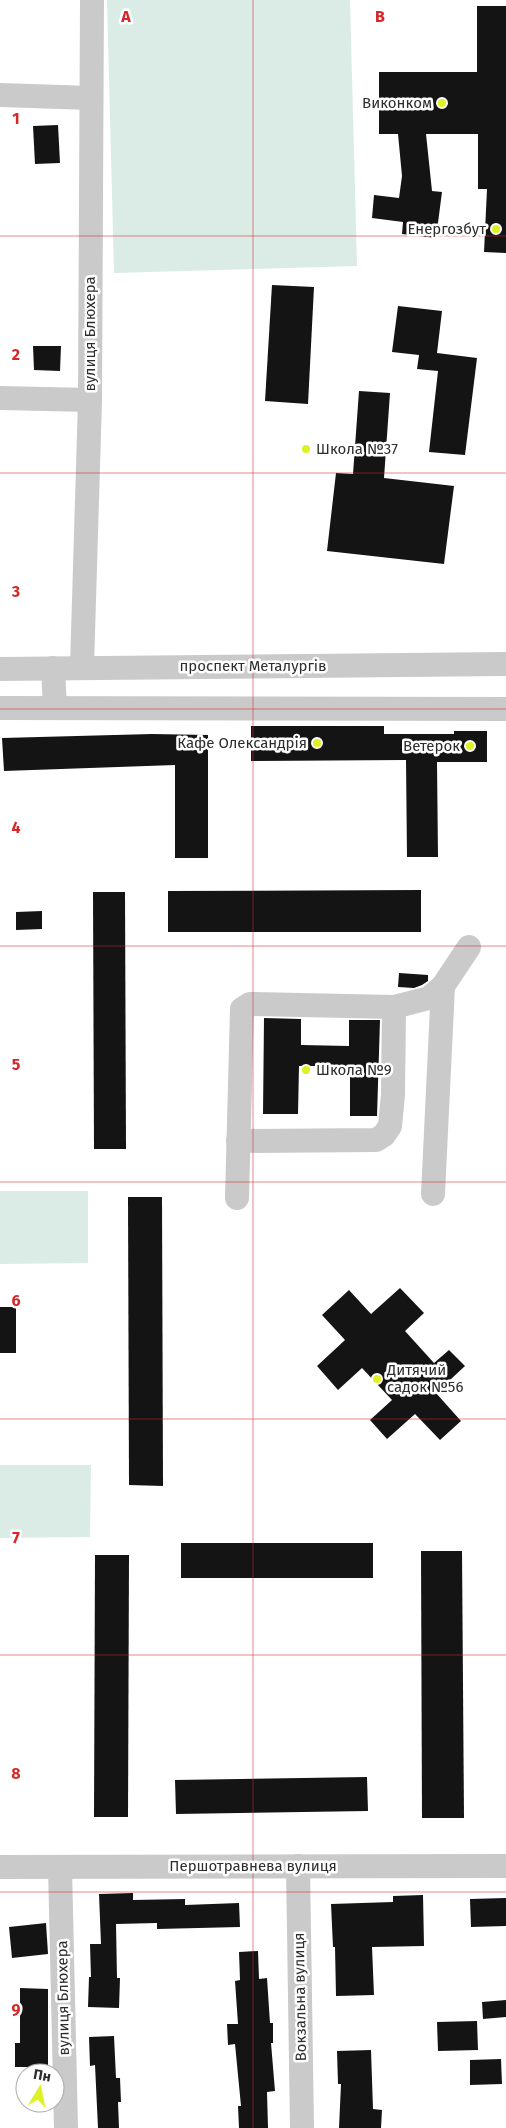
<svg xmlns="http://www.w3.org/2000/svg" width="506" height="2128" viewBox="0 0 506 2128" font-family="'Fira Sans',sans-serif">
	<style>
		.green { fill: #daece5 }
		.building { fill: #141414 }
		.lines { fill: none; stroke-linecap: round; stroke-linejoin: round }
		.minor { stroke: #cacaca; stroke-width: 24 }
		.grid { fill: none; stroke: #d62828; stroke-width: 1; stroke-opacity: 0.55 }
		.poi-dot { fill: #ddf123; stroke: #fff; stroke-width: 2 }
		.labels { text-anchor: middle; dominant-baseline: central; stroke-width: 5; stroke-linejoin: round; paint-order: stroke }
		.poi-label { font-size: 15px; fill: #2d2d2d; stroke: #fff; text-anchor: end }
		.street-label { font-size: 15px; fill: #2d2d2d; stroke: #fff }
		.grid-label { font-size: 16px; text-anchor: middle; font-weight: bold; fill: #d62828; stroke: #fff; stroke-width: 5; stroke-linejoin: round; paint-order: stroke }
	</style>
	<rect width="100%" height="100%" fill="#fff"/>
	<g class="green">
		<polygon points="107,0 350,0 357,266 114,273"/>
		<polygon points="0,1191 88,1191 88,1263 0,1264"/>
		<polygon points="0,1465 91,1465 90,1537 0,1538"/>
	</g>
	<g class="building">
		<polygon points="477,6 506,6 506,253 484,252 487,189 478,189 478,134 426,134 432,191 442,192 436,238 402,234 403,222 372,218 374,195 399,198 402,176 398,134 379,134 379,72 477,72"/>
		<polygon points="58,125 60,163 35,164 33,126"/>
		<polygon points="272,285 314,287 308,404 265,401"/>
		<polygon points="398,306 442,311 437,353 477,358 465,455 429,452 438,371 417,369 419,355 392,352"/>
		<polygon points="33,346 61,346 60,371 34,370"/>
		<polygon points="359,391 390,393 384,478 454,486 444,564 327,551 336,473 353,474"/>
		<polygon points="251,726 384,726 384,734 454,734 454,731 487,731 487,762 437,762 438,857 407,857 406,760 251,761"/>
		<polygon points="152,734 208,735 208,858 175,858 175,765 4,771 2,738"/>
		<polygon points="421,890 421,932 168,932 168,891"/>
		<polygon points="93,892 125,892 126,1149 94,1149"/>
		<polygon points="42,911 42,929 16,930 16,912"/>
		<polygon points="399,973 428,975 428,981 422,985 414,988 398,987"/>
		<polygon points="264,1018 301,1019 301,1045 349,1046 349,1020 380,1020 377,1116 350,1116 350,1066 299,1066 298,1114 263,1114"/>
		<polygon points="128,1197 162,1197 163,1486 129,1485"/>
		<polygon points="400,1288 424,1313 405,1331 434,1363 449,1350 465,1366 436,1393 461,1421 440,1440 415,1414 387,1439 370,1420 392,1400 362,1368 338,1390 317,1366 345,1340 322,1315 349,1290 371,1314"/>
		<rect x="0" y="1307" width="16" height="46"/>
		<rect x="181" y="1543" width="192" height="35"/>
		<polygon points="421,1551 462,1551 464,1818 422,1818"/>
		<polygon points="95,1555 129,1555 128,1817 94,1817"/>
		<polygon points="367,1777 368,1811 176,1814 175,1780"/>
		<polygon points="133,1893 133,1900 185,1899 185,1905 239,1903 240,1927 157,1929 157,1923 116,1924 117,1978 120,1978 119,2008 88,2007 89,1977 91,1977 90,1944 101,1944 99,1894"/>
		<polygon points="423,1895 424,1946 372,1947 374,1995 336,1996 335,1947 333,1947 331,1904 393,1902 393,1896"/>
		<polygon points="506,1898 506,1926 471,1927 470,1899"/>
		<polygon points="46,1923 48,1954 12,1958 9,1927"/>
		<polygon points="258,1951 259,1979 267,1978 270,2023 273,2023 273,2043 271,2043 275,2091 267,2092 268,2128 239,2128 238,2106 241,2106 235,2044 228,2045 227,2024 238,2024 235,1981 240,1980 239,1952"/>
		<polygon points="20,1988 48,1989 48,2067 15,2067 15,2043 20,2043"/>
		<polygon points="506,2000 506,2017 483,2019 482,2002"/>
		<polygon points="477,2021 478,2050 438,2051 437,2022"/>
		<polygon points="114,2036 116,2078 120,2078 121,2102 118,2102 119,2128 98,2128 95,2065 90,2066 89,2037"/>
		<polygon points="371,2050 373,2109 382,2110 381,2128 339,2128 341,2084 338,2084 337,2051"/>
		<polygon points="501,2059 502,2084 470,2085 470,2060"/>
	</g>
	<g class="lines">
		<g class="minor">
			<polyline points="0,95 91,98"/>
			<polyline points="0,398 90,400"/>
			<polyline points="82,667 90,400 92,0"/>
			<polyline points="53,668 55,708"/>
			<polyline points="0,669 506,664"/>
			<polyline points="0,708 506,709"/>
			<polyline points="238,1141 376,1140 384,1135 390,1126 393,1095 394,1007"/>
			<polyline points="433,1194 443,986"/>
			<polyline points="237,1198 242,1009 250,1004 394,1007 429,998 443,986 469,947"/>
			<polyline points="298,1866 302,2128"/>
			<polyline points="0,1867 506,1866"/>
			<polyline points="60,1867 66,2128"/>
		</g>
	</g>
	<path class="grid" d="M253 0V2128M0 236H506M0 473H506M0 709H506M0 946H506M0 1182H506M0 1419H506M0 1655H506M0 1892H506"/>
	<g class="poi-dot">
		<circle cx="442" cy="103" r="5"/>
		<circle cx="496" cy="229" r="5"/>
		<circle cx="306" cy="449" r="5"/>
		<circle cx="317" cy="743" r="5"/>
		<circle cx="470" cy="746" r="5"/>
		<circle cx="306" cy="1070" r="5"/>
		<circle cx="377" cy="1379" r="5"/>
	</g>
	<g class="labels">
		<g class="poi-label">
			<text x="432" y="103">Виконком</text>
			<text x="486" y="229">Енергозбут</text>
			<text x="316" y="449" text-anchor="start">Школа №37</text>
			<text x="307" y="743">Кафе Олександрія</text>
			<text x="460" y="746">Ветерок</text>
			<text x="316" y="1070" text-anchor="start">Школа №9</text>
			<text x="387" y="1370" text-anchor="start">Дитячий<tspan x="387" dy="17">садок №56</tspan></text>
		</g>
		<g class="street-label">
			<text transform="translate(90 334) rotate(-90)">вулиця Блюхера</text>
			<text x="253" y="666">проспект Металургів</text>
			<text x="253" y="1866">Першотравнева вулиця</text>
			<text transform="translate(300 1997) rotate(-91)">Вокзальна вулиця</text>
			<text transform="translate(63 1998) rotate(-91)">вулиця Блюхера</text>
		</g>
	</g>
	<g class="grid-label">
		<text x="126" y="22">A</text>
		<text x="380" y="22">B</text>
		<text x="16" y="124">1</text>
		<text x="16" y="360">2</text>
		<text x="16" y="597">3</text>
		<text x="16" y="833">4</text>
		<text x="16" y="1070">5</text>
		<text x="16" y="1306">6</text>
		<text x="16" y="1543">7</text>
		<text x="16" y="1779">8</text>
		<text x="16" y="2015">9</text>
	</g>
	<g transform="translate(40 2088) rotate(10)"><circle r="24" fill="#ffffff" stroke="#ababab"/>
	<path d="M0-4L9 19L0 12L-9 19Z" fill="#ddf123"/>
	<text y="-8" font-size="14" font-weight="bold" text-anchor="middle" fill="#2d2d2d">Пн</text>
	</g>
</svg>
